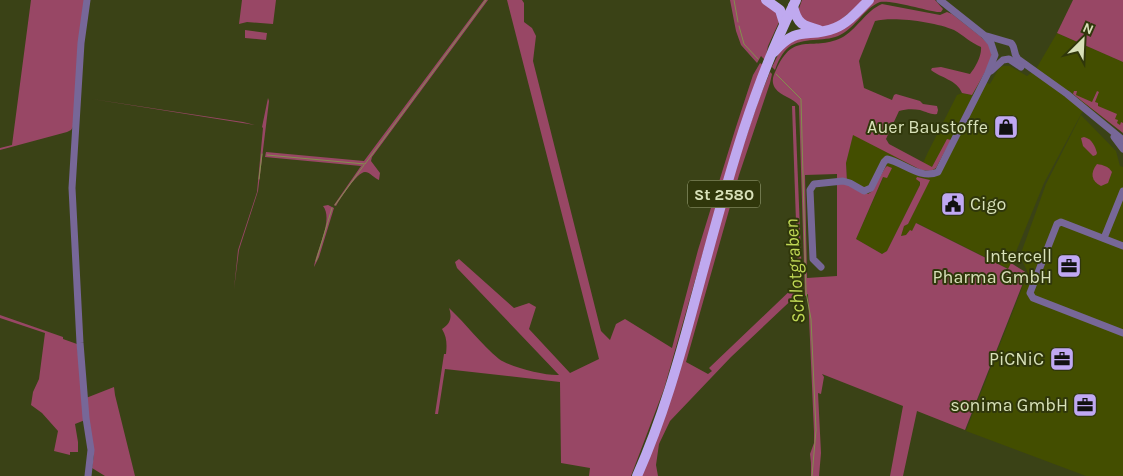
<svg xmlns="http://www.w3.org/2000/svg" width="1123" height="476" viewBox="0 0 1123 476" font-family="Karla,sans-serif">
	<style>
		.built { fill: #434e00 }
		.green { fill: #984765; fill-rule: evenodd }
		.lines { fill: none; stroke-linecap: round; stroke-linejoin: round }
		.stream { stroke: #838f4d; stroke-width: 1 }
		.minor { stroke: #776798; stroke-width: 7 }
		.highway { stroke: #bfa9ef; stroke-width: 10 }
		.labels { text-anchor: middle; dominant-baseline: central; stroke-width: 4; stroke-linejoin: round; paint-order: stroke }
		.shield { fill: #30370b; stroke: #a6ae85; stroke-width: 1 }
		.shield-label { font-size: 16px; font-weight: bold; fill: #d8e1b9 }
		.poi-label { font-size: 18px; fill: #d8e1b9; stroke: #30370b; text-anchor: end }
		.water-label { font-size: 19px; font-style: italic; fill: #c1d955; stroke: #30370b }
	</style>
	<rect width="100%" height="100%" fill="#3a4216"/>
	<g class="built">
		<polygon points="1057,33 1123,62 1123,133 1086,105 1044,183 1009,269 917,223 912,231 909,231 906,235 901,236 904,226 908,224 929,180 918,177 920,185 887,251 882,254 856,239 884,176 885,168 871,193 868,194 847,182 846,163 853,134 921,170 925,165 923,163 928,152 957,95 962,93 972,95 980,80 990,84 999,68 1003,66 1010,66 1027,76 1036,69"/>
		<polygon points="1081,115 1116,151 1120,166 1123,167 1123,476 1086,476 966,431 1028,273 1020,256 1046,184"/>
	</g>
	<g class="green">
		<polygon points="31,0 85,0 73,127 71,130 67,132 0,150 0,148 12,145"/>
		<polygon points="242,0 276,0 273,24 247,22 239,24"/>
		<path d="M484 0H488L372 157 371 161 380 173 379 180C375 179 370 172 365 172 357 172 340 199 336 206L334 205 361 166 265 157 266 152 364 161Z"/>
		<path d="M507 0H522L524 3V22L532 28 536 36 533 61 601 331 610 340 616 324 625 319 672 348 698 250 735 130 753 75 760 63 763 65 673 369 653 426 676 355 706 242 664 389 631 476H589L590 468 561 463 560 382 445 369 438 414H435L444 354H446C447 345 447 337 442 329 451 323 452 317 449 308 466 324 481 344 499 359 510 367 546 376 559 375L457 268 455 262 459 259 514 308 529 303 536 307 529 329 570 373 599 359Z"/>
		<polygon points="730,0 761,0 778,12 779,22 768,46 765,60 761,56 757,63 741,45 736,31"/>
		<polygon points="802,0 864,0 836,24 822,28 805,23 798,11"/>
		<path d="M873 0H935L943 9 941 12H937C925 10 891 0 880 2 864 8 855 29 838 36 823 42 803 37 789 47 782 53 778 61 775 70L772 67 781 49 790 40 826 34Z"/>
		<polygon points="1073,0 1123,0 1123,62 1057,33"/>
		<path d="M882 4 940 15 947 12 952 14 980 36 990 46 991 49 992 60 972 95 962 93C957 80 941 78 931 70L932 68 941 67 970 74C975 68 982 56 981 47 971 43 963 35 954 30 936 22 893 16 875 21L859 61 864 88 892 100 894 95 896 94 920 101 923 104 937 106 938 110 937 114C931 115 927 112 920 110 913 109 906 109 899 111L886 139 889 144 932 167 947 139 951 140 936 168 931 171 921 170 853 135 846 163 847 182 868 194 871 192 885 168 887 166 892 168 887 178 883 177 856 239 882 254 887 251 920 185V182L916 179 917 177 930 180 908 224 904 226 901 236 906 235 910 230 912 231 916 223 1008 269 1011 263 1027 273 965 430 917 411 903 476H890L903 406 822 374 824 377 821 394 818 393 821 453 819 476H811V463L810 454 814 443V432L808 294 805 296 799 106C793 97 781 97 775 88 771 82 773 76 776 70 794 30 811 52 841 38 857 30 865 11 882 4ZM837 174V276L807 278 805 175Z"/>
		<polygon points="245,30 267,33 266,40 245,38"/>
		<polygon points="770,72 772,74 770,83 739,175 686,362 708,374 712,371 709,368 798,283 802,287 801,291 731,357 670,421 659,444 656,465 658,476 641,476 724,202 759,99"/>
		<polygon points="1074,91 1077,91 1076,95 1092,102 1097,91 1099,92 1095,102 1098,103 1098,106 1117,114 1115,119 1118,120 1117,123 1120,125 1121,122 1123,123 1123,133 1073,94"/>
		<polygon points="268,98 269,101 258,191 239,250 234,289 238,250 257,192 263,128 262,127"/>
		<polygon points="92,99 243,122 255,125"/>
		<polygon points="792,106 795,106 802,279 798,280"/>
		<path d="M1084 137C1092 139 1095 146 1097 153L1096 155 1093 156 1083 146 1081 138Z"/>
		<path d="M1097 164C1103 165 1108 166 1112 172L1108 183 1101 186C1091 181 1090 173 1097 164Z"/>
		<path d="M328 205 334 208 319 257 314 267C316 250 334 220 323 206Z"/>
		<polygon points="0,315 63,337 63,339 77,344 85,420 75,424 78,442 78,452 70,452 70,455 54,451 58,431 42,413 31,405 33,392 39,379 45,333 0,318"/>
		<polygon points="114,387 115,395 135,476 105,476 92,468 94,454 86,398"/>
	</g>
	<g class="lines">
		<g class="stream">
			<polyline points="734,0 738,22"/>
			<polyline points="739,26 744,44 758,59"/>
			<polyline points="776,74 801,99 806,292 811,319 816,430 812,476"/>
			<polyline points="267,155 365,164 486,0"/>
			<polyline points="259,179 262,154"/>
			<polyline points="335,205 364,165"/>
			<polyline points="316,261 332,208"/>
		</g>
		<g class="minor">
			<polyline points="87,0 81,43 72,188 80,343 86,418 91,450 88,476"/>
			<path d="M987 36 1011 43C1016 48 1013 54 1018 59L1067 94 1123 140"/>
			<polyline points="991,71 1003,60 1009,59 1021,67"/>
			<polyline points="1114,137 1123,149"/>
			<polyline points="1104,238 1123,191"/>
			<polyline points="1123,246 1061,222 1057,224 1030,293 1033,298 1123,333"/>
			<path d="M821 267 813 259 810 190 814 184 843 181 850 183 864 191 871 188 884 162 887 159C904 163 921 180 938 172L988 73 995 55 991 43 984 35 940 0"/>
		</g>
		<g class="highway">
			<polyline points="766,0 780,10 784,23"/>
			<path d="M793 6C797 24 803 26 819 30"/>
			<path d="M774 52C798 24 808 39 835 28 848 23 859 10 869 0"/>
			<path d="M637 476C662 420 679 360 695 300 723 198 748 95 796 0"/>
		</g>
	</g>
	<defs>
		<symbol id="shop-square" viewBox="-11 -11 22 22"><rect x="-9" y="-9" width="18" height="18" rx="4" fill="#c0a8f3" stroke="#30370b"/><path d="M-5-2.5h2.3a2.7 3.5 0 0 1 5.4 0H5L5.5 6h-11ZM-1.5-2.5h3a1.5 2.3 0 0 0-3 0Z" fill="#111"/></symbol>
		<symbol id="civic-square" viewBox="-11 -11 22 22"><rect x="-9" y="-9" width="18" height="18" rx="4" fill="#c0a8f3" stroke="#30370b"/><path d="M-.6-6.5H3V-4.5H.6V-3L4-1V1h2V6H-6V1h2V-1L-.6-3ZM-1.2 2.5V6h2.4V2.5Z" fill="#111"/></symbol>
		<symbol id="office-square" viewBox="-11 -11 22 22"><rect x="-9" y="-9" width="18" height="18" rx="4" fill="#c0a8f3" stroke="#30370b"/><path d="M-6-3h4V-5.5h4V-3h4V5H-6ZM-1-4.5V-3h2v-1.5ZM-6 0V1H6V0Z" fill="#111"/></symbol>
	</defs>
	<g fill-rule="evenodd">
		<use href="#shop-square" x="992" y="113" width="28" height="28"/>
		<use href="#civic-square" x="939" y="190" width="28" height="28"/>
		<use href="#office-square" x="1055" y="252" width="28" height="28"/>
		<use href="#office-square" x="1048" y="345" width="28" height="28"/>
		<use href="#office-square" x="1071" y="391" width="28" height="28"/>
	</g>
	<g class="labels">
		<rect class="shield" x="688" y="180.5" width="72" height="27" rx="4"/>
		<g class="shield-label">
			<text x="724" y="194">St 2580</text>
		</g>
		<g class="poi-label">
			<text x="988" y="127">Auer Baustoffe</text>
			<text x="970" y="204" text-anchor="start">Cigo</text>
			<text x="1052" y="256">Intercell<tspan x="1052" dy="21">Pharma GmbH</tspan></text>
			<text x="1044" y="359">PiCNiC</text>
			<text x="1068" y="405">sonima GmbH</text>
		</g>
		<g class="water-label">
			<text transform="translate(795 271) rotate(-94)">Schlotgraben</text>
		</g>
	</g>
	<g transform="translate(1083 40) rotate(24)" stroke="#30370b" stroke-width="4" paint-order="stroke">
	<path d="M0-4L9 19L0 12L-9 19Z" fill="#d8e1b9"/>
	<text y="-8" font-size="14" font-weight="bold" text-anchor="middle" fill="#d8e1b9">N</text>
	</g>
</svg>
